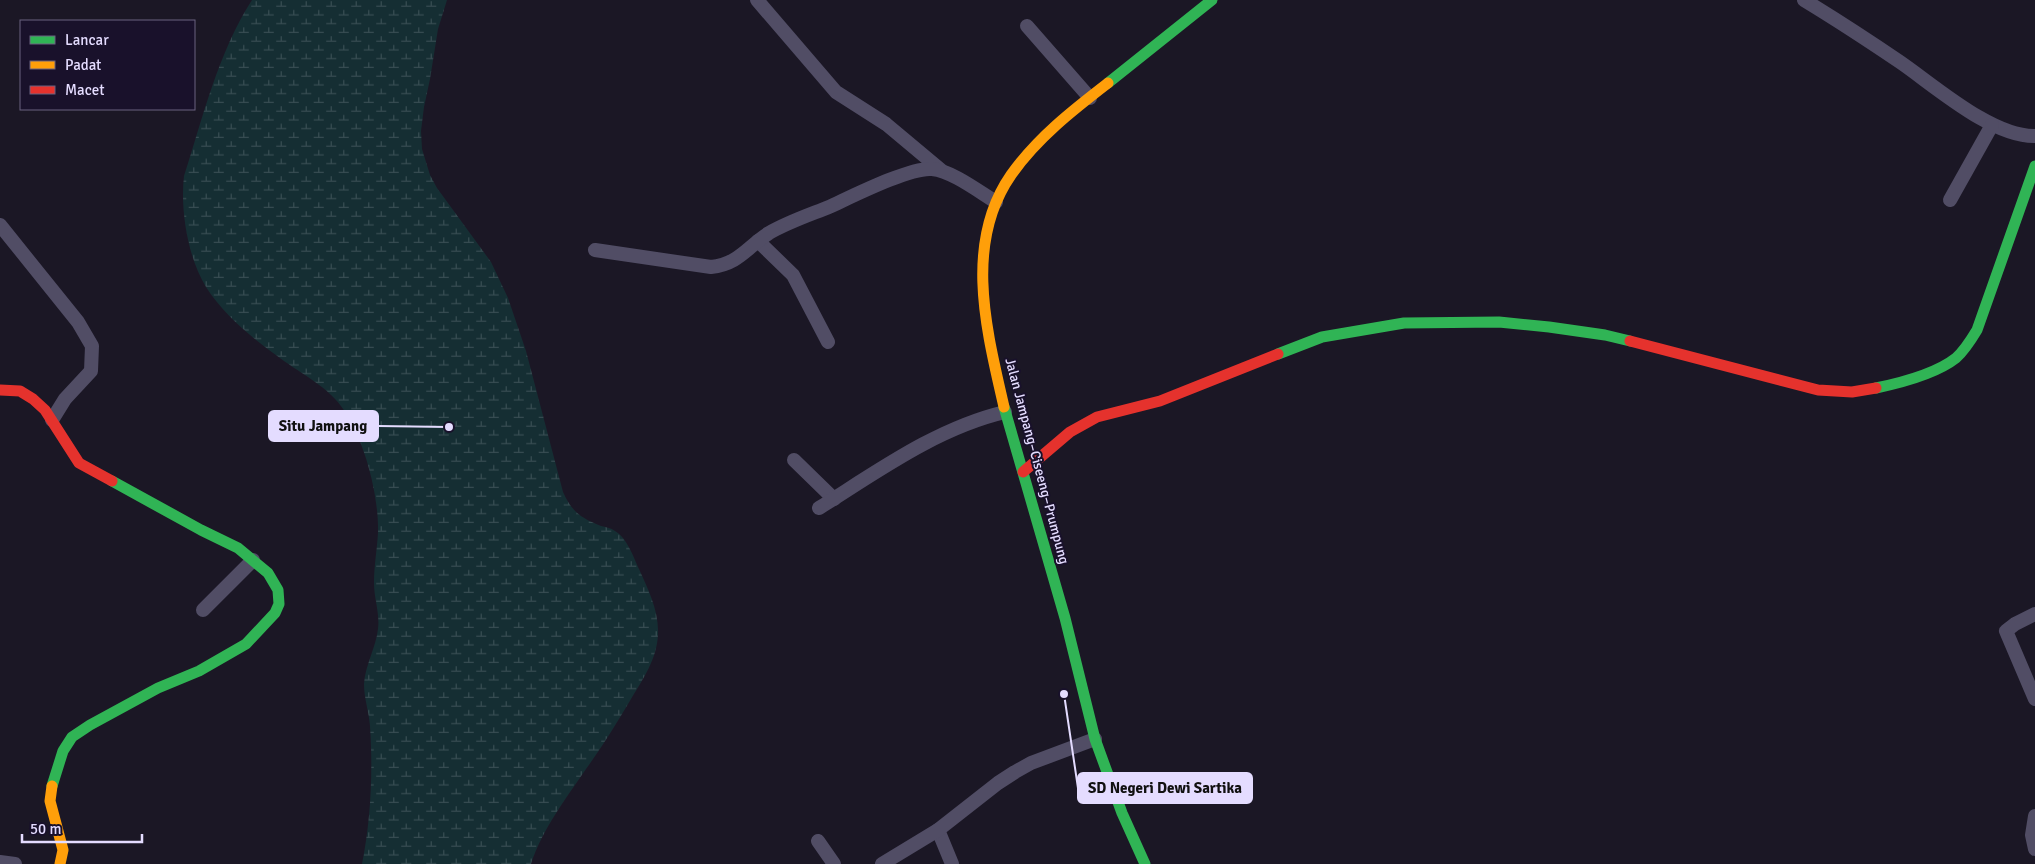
<svg xmlns="http://www.w3.org/2000/svg" width="2035" height="864" viewBox="0 0 2035 864" font-family="Signika,sans-serif">
	<style>
		.wetland { fill: url(#wetland-marsh) }
		.lines { fill: none; stroke-linecap: round; stroke-linejoin: round }
		.street { stroke: #514d65; stroke-width: 14 }
		.fast { stroke: #30b455; stroke-width: 11 }
		.slow { stroke: #ff9f0a; stroke-width: 11 }
		.jam { stroke: #e5322d; stroke-width: 11 }
		.labels { text-anchor: middle; dominant-baseline: central; stroke-width: 4; stroke-linejoin: round; paint-order: stroke }
		.street-label { font-size: 14px; fill: #e4dcff; stroke: #19112b }
		.leader { fill: none; stroke: #e4dcff; stroke-width: 2 }
		.callout-dot { fill: #e4dcff; stroke: #19112b; stroke-width: 2 }
		.callout { fill: #e4dcff; stroke: #e4dcff; stroke-width: 2 }
		.callout-label { font-size: 15px; text-anchor: middle; font-weight: bold; fill: #111 }
	</style>
	<defs>
		<pattern id="wetland-marsh" width="20" height="14" patternUnits="userSpaceOnUse" patternTransform="scale(1.25)"><rect width="20" height="14" fill="#152e33"/><path d="M1 5h8M5 5V1M11 12h8M15 12V8" fill="none" stroke="#374c52"/></pattern>
	</defs>
	<rect width="100%" height="100%" fill="#1b1725"/>
	<path class="wetland" d="M252 0H447L438 29 430 79 424 107 421 131 422 149 430 175 437 188 491 262 508 298 526 351 563 492C572 512 581 518 601 526 605 527 611 528 615 531 627 538 633 556 639 569 648 589 659 611 658 634 657 659 643 679 631 699 617 723 602 747 586 769 565 800 543 828 531 864H362C371 820 373 771 370 726 369 712 364 698 364 684 365 666 376 647 378 629 380 613 374 599 374 583 374 566 377 550 378 533 379 497 366 446 347 415 332 389 308 378 284 361 256 341 225 317 206 287 188 258 180 210 184 176 203 117 218 53 252 0Z"/>
	<g class="lines">
		<g class="street">
			<polyline points="757,0 836,92 886,124 941,170"/>
			<path d="M1804 0C1837 20 1869 41 1900 62 1935 86 1992 137 2035 136"/>
			<polyline points="1027,26 1090,98"/>
			<polyline points="1950,200 1992,125"/>
			<polyline points="0,225 78,322 92,346 91,371 65,399 52,420"/>
			<polyline points="758,241 793,275 828,342"/>
			<path d="M595 250 711 267C739 264 747 247 769 233 788 222 809 215 829 207 851 197 910 167 932 169 952 171 978 191 996 202"/>
			<polyline points="794,460 834,499"/>
			<path d="M819 508C878 471 937 428 1005 412"/>
			<polyline points="203,610 253,560"/>
			<polyline points="2035,614 2015,624 2006,631 2035,699"/>
			<polyline points="2035,816 2032,835 2035,849"/>
			<polyline points="938,830 952,864"/>
			<polyline points="818,841 834,864"/>
			<polyline points="0,862 15,864"/>
			<polyline points="882,864 938,830 998,783 1015,772 1031,763 1095,739"/>
		</g>
		<g class="fast">
			<polyline points="1108,83 1212,0"/>
			<polyline points="1278,354 1322,337 1404,323 1499,322 1549,327 1605,335 1630,341"/>
			<path d="M1876 388C1900 383 1937 373 1956 358 1965 350 1971 340 1977 330L2035 166"/>
			<polyline points="1004,407 1065,618 1095,739 1122,813 1145,864"/>
			<polyline points="52,786 63,751 72,737 90,725 158,688 199,671 246,644 275,613 279,604 278,590 268,573 238,548 201,530 112,481"/>
		</g>
		<g class="slow">
			<path d="M1004 407C987 332 963 244 1011 175 1037 138 1073 110 1108 83"/>
			<polyline points="52,786 50,801 63,850 60,864"/>
		</g>
		<g class="jam">
			<polyline points="1630,341 1818,390 1852,392 1876,388"/>
			<polyline points="0,390 20,391 33,399 45,410 79,463 112,481"/>
			<polyline points="1023,472 1070,432 1097,417 1160,401 1278,354"/>
		</g>
	</g>
	<g class="labels">
		<g class="street-label">
			<text transform="translate(1037 461) rotate(75)">Jalan Jampang–Ciseeng–Prumpung</text>
		</g>
	</g>
	<path class="leader" d="M449 427L378 426M1064 694L1078 788"/>
	<g class="callout-dot">
		<circle cx="449" cy="427" r="5"/>
		<circle cx="1064" cy="694" r="5"/>
	</g>
	<g class="callout">
		<rect x="269" y="411" width="109" height="30" rx="5"/>
		<rect x="1078" y="773" width="174" height="30" rx="5"/>
	</g>
	<g class="callout-label">
		<text x="323" y="431">Situ Jampang</text>
		<text x="1165" y="793">SD Negeri Dewi Sartika</text>
	</g>
	<rect x="20" y="20" width="175" height="90" fill="#19112b" stroke="#6a6280"/>
	<rect x="30" y="36" width="25" height="8" fill="#30b455" stroke="#6a6280"/>
	<text x="65" y="45" font-size="15" fill="#e4dcff">Lancar</text>
	<rect x="30" y="61" width="25" height="8" fill="#ff9f0a" stroke="#6a6280"/>
	<text x="65" y="70" font-size="15" fill="#e4dcff">Padat</text>
	<rect x="30" y="86" width="25" height="8" fill="#e5322d" stroke="#6a6280"/>
	<text x="65" y="95" font-size="15" fill="#e4dcff">Macet</text>
	<path d="M22 834v8h120v-8" fill="none" stroke="#e4dcff" stroke-width="2.5"/>
	<text x="30" y="834" font-size="15" fill="#e4dcff" stroke="#19112b" stroke-width="4" paint-order="stroke">50 m</text>
</svg>
